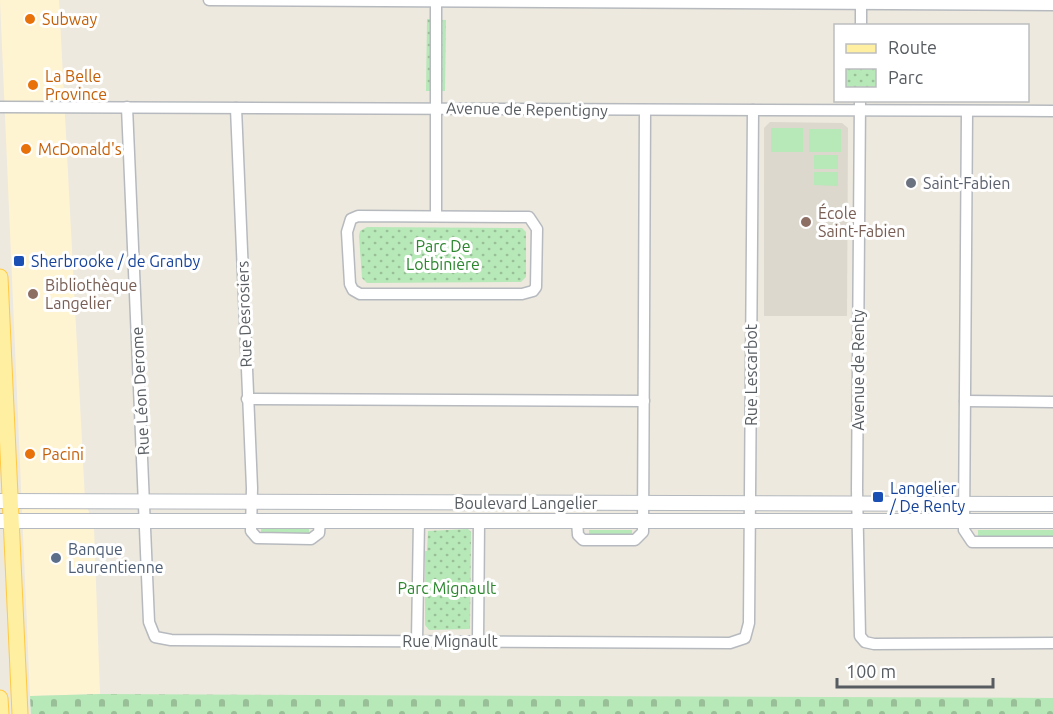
<svg xmlns="http://www.w3.org/2000/svg" width="1053" height="714" viewBox="0 0 1053 714" font-family="Ubuntu,sans-serif">
	<style>
		.commercial { fill: #fff4d1 }
		.education { fill: #dcd8cd }
		.grass { fill: #b7e8b7 }
		.cemetery { fill: url(#cemetery-stones) }
		.park { fill: url(#park-dots) }
		.lines { fill: none; stroke-linecap: round; stroke-linejoin: round }
		.minor-casing { stroke: #b6babf; stroke-width: 13 }
		.secondary-casing { stroke: #b4b9bf; stroke-width: 16 }
		.primary-casing { stroke: #ffc945; stroke-width: 17 }
		.minor { stroke: #fff; stroke-width: 10 }
		.secondary { stroke: #fff; stroke-width: 14 }
		.primary { stroke: #ffefa1; stroke-width: 15 }
		.food-dot { fill: #e8710a; stroke: #fff; stroke-width: 2 }
		.worship-dot { fill: #6b7280; stroke: #fff; stroke-width: 2 }
		.education-dot { fill: #8d6e63; stroke: #fff; stroke-width: 2 }
		.transit-dot { fill: #1a4fb4; stroke: #fff; stroke-width: 2 }
		.service-dot { fill: #5c6f8a; stroke: #fff; stroke-width: 2 }
		.labels { text-anchor: middle; dominant-baseline: central; stroke-width: 6; stroke-linejoin: round; paint-order: stroke }
		.food-label { font-size: 16px; fill: #c56008; stroke: #fff; text-anchor: start }
		.street-label { font-size: 16px; fill: #575c61; stroke: #fff }
		.worship-label { font-size: 16px; fill: #5b616d; stroke: #fff; text-anchor: start }
		.education-label { font-size: 16px; fill: #785e54; stroke: #fff; text-anchor: start }
		.park-label { font-size: 16px; fill: #2b862e; stroke: #fff }
		.transit-label { font-size: 16px; fill: #164399; stroke: #fff; text-anchor: start }
		.service-label { font-size: 16px; fill: #4e5e75; stroke: #fff; text-anchor: start }
	</style>
	<defs>
		<pattern id="cemetery-stones" width="16" height="16" patternUnits="userSpaceOnUse" patternTransform="scale(1.5)"><rect width="16" height="16" fill="#b7e8b7"/><path d="M2 7V4a2 2 0 0 1 4 0v3zM10 15v-3a2 2 0 0 1 4 0v3z" fill="#98bf98"/></pattern>
		<pattern id="park-dots" width="8" height="8" patternUnits="userSpaceOnUse" patternTransform="scale(1.5)"><rect width="8" height="8" fill="#b7e8b7"/><path d="M2 2h.1M6 6h.1" fill="none" stroke="#98bf98" stroke-width="1.8" stroke-linecap="round"/></pattern>
	</defs>
	<rect width="100%" height="100%" fill="#ede9de"/>
	<polygon class="commercial" points="0,0 59,0 85,500 94,528 100,694 30,696"/>
	<polygon class="education" points="770,122 842,123 848,128 847,316 764,316 764,128"/>
	<g class="grass">
		<rect x="771" y="128" width="32" height="24"/>
		<rect x="809" y="129" width="32" height="23"/>
		<rect x="814" y="155" width="24" height="14"/>
		<polygon points="814,172 838,172 838,186 814,185"/>
		<rect x="261" y="529" width="48" height="4"/>
		<polygon points="589,530 632,530 632,534 589,535"/>
		<polygon points="978,530 1053,530 1053,537 978,536"/>
	</g>
	<polygon class="cemetery" points="100,694 1053,698 1053,714 31,714 30,696"/>
	<g class="park">
		<polygon points="427,19 446,20 445,91 426,91"/>
		<polygon points="367,227 522,228 526,232 526,277 521,282 367,283 362,278 359,236 360,231"/>
		<polygon points="468,529 471,532 470,629 429,630 425,625 425,551 427,551 428,531"/>
	</g>
	<g class="lines">
		<defs>
			<g id="minor">
				<polyline points="209,0 1053,5"/>
				<polyline points="436,2 436,216"/>
				<polyline points="861,26 861,0"/>
				<polyline points="860,100 857,490 860,636 865,642 874,644 1053,643"/>
				<polyline points="0,107 1053,111"/>
				<polyline points="127,107 149,622 155,637 171,640 730,643 745,638 749,623 753,110"/>
				<polyline points="236,108 252,488 251,531 257,538 311,539 319,533 320,520"/>
				<polyline points="967,112 964,530 972,542 1053,542"/>
				<polygon points="358,216 529,217 537,229 536,287 533,291 522,294 360,294 353,290 350,284 347,232 351,219"/>
				<polyline points="247,399 644,401"/>
				<polyline points="965,401 1053,402"/>
				<polyline points="577,521 578,535 583,540 635,540 643,532 645,110"/>
				<polyline points="417,641 419,520"/>
				<polyline points="478,641 479,521"/>
			</g>
			<g id="secondary">
				<polyline points="0,501 1053,504"/>
				<polyline points="0,521 1053,521"/>
			</g>
			<g id="primary">
				<polyline points="0,277 20,714"/>
				<polyline points="0,698 1,714"/>
			</g>
		</defs>
		<use href="#minor" class="minor-casing"/>
		<use href="#secondary" class="secondary-casing"/>
		<use href="#primary" class="primary-casing"/>
		<use href="#minor" class="minor"/>
		<use href="#secondary" class="secondary"/>
		<use href="#primary" class="primary"/>
	</g>
	<g class="food-dot">
		<circle cx="30" cy="19" r="6"/>
		<circle cx="33" cy="85" r="6"/>
		<circle cx="26" cy="149" r="6"/>
		<circle cx="30" cy="454" r="6"/>
	</g>
	<circle class="worship-dot" cx="911" cy="183" r="6"/>
	<g class="education-dot">
		<circle cx="806" cy="222" r="6"/>
		<circle cx="33" cy="294" r="6"/>
	</g>
	<g class="transit-dot">
		<rect x="13" y="255" width="12" height="12" rx="3"/>
		<rect x="872" y="491" width="12" height="12" rx="3"/>
	</g>
	<circle class="service-dot" cx="56" cy="558" r="6"/>
	<g class="labels">
		<g class="food-label">
			<text x="42" y="19">Subway</text>
			<text x="45" y="76">La Belle<tspan x="45" dy="18">Province</tspan></text>
			<text x="38" y="149">McDonald's</text>
			<text x="42" y="454">Pacini</text>
		</g>
		<g class="street-label">
			<text transform="translate(527 109) rotate(1)">Avenue de Repentigny</text>
			<text transform="translate(244 314) rotate(-92)">Rue Desrosiers</text>
			<text transform="translate(858 370) rotate(-90)">Avenue de Renty</text>
			<text transform="translate(751 375) rotate(-90)">Rue Lescarbot</text>
			<text transform="translate(140 391) rotate(-93)">Rue Léon Derome</text>
			<text x="526" y="503">Boulevard Langelier</text>
			<text x="450" y="641">Rue Mignault</text>
		</g>
		<g class="worship-label">
			<text x="923" y="183">Saint-Fabien</text>
		</g>
		<g class="education-label">
			<text x="818" y="213">École<tspan x="818" dy="18">Saint-Fabien</tspan></text>
			<text x="45" y="285">Bibliothèque<tspan x="45" dy="18">Langelier</tspan></text>
		</g>
		<g class="park-label">
			<text x="443" y="246">Parc De<tspan x="443" dy="18">Lotbinière</tspan></text>
			<text x="447" y="588">Parc Mignault</text>
		</g>
		<g class="transit-label">
			<text x="31" y="261">Sherbrooke / de Granby</text>
			<text x="890" y="488">Langelier<tspan x="890" dy="18">/ De Renty</tspan></text>
		</g>
		<g class="service-label">
			<text x="68" y="549">Banque<tspan x="68" dy="18">Laurentienne</tspan></text>
		</g>
	</g>
	<rect x="834" y="24" width="195" height="78" fill="#ffffff" stroke="#bcbec0" stroke-width="1.5"/>
	<rect x="846" y="44" width="30" height="9" fill="#ffefa1" stroke="#bcbec0" stroke-width="1.5"/>
	<text x="888" y="54" font-size="18" fill="#575c61">Route</text>
	<rect x="846" y="69" width="30" height="18" fill="url(#park-dots)" stroke="#bcbec0" stroke-width="1.5"/>
	<text x="888" y="84" font-size="18" fill="#575c61">Parc</text>
	<path d="M837 678v9h156v-9" fill="none" stroke="#575c61" stroke-width="3"/>
	<text x="846" y="678" font-size="18" fill="#575c61" stroke="#ffffff" stroke-width="4.5" paint-order="stroke">100 m</text>
</svg>
